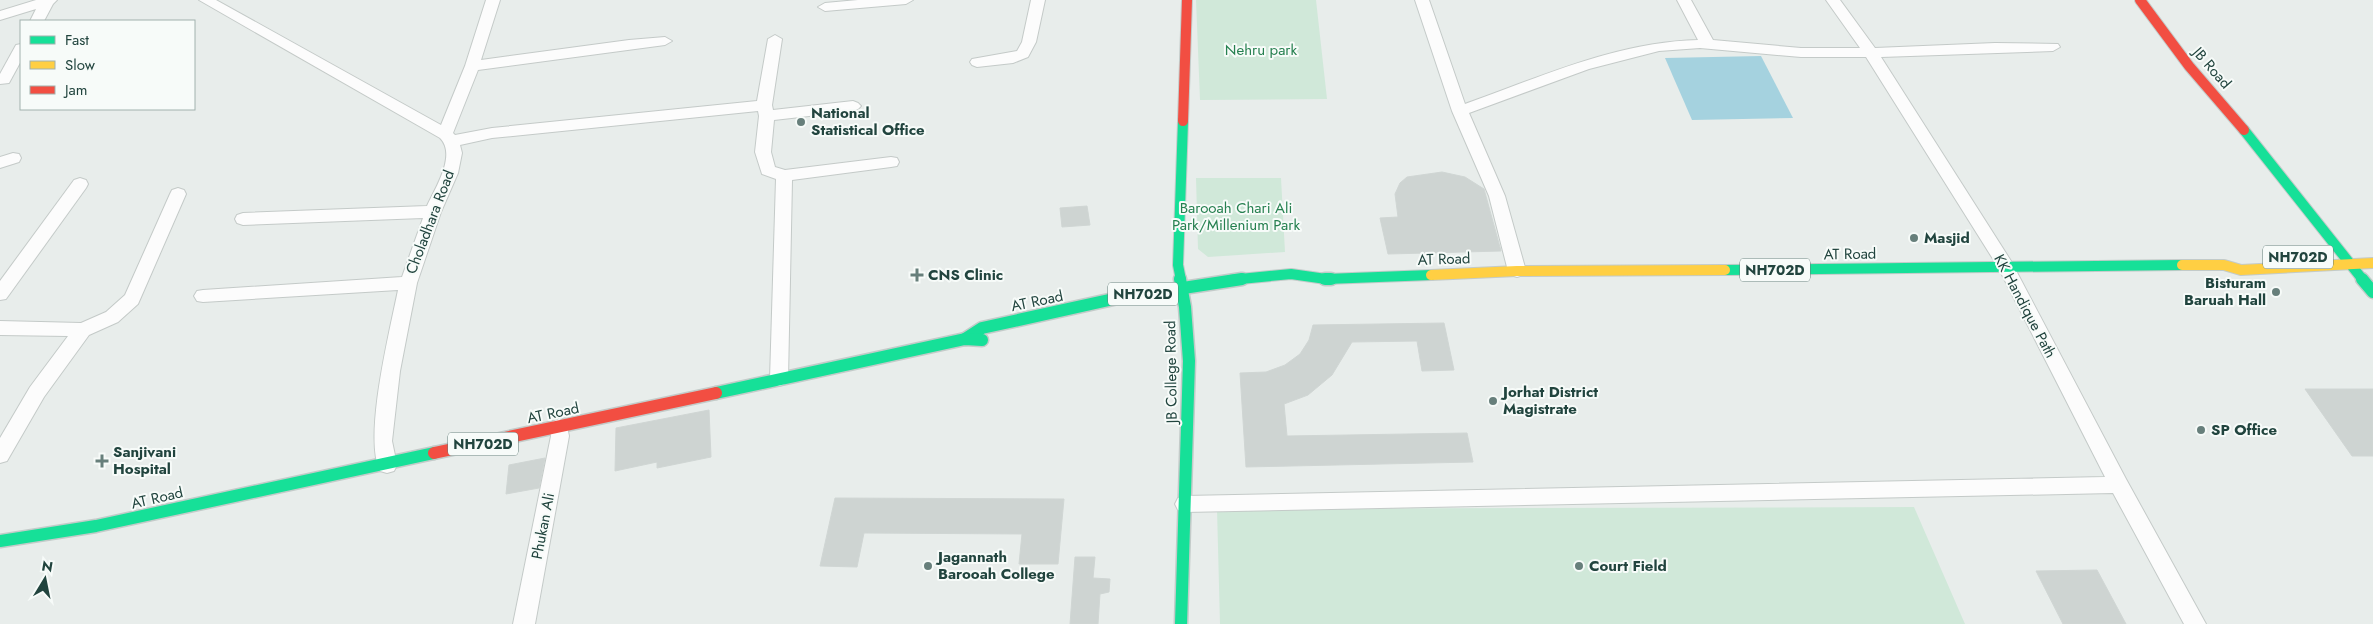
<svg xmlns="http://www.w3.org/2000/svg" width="2373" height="624" viewBox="0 0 2373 624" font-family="Jost,sans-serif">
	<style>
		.green { fill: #d0e8d9 }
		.water { fill: #a5d2df }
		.building { fill: #ced4d2; stroke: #d0d6d4 }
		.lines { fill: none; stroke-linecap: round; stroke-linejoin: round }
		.street-casing { stroke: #c4cac8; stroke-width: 2 }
		.fast-far1-casing { stroke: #c3cbc9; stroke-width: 12 }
		.fast-casing { stroke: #c3cbc9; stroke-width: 15 }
		.slow-casing { stroke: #c3cbc9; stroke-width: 12 }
		.jam-far1-casing { stroke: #c3cbc9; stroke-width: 12 }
		.jam-casing { stroke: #c3cbc9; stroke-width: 15 }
		.street { fill: #fcfcfc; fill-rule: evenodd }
		.fast-far1 { stroke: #16e098; stroke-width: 10 }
		.fast { stroke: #16e098; stroke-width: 12 }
		.slow { stroke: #ffcf43; stroke-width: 10 }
		.jam-far1 { stroke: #f24e42; stroke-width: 10 }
		.jam { stroke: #f24e42; stroke-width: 12 }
		.poi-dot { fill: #677f7b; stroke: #f7fbf9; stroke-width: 2 }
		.labels { text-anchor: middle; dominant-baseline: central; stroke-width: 4; stroke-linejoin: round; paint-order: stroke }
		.shield { fill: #f7fbf9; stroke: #617b76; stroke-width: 1 }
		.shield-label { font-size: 14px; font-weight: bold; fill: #21443e }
		.park-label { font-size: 15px; fill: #268050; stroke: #f7fbf9 }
		.street-label { font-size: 15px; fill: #21443e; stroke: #f7fbf9 }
		.poi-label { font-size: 15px; font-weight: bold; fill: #21443e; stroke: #f7fbf9; text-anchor: start }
	</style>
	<rect width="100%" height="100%" fill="#e8edeb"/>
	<g class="green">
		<polygon points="1196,0 1316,0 1327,99 1200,100"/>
		<polygon points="1196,178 1281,178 1285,252 1208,257 1198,249"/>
		<polygon points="1914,507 1965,624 1220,624 1217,509"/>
	</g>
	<polygon class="water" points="1761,56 1793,118 1692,120 1665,58"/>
	<g class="building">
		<polygon points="1442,172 1465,177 1484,189 1501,251 1388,254 1380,218 1398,217 1395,194 1400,183 1407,177"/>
		<polygon points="1087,206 1090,225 1062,227 1060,208"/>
		<polygon points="1444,323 1454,370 1422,371 1417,341 1352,342 1332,375 1308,395 1284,404 1287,436 1467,433 1473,462 1246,467 1240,373 1266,372 1285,365 1300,354 1309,340 1313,325"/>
		<polygon points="2305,389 2373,389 2373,456 2352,456"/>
		<polygon points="709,410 711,457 657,468 657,462 615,471 616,428"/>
		<polygon points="545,458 539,488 506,494 509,465"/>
		<polygon points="835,498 1064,499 1058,564 1019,564 1022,534 864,533 857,567 820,566"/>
		<polygon points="1075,557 1095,557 1093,578 1110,579 1109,592 1100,594 1098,624 1070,624"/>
		<polygon points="2097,570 2126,624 2063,624 2036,571"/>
	</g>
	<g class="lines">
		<defs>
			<g id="street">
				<polygon points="36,0 57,0 53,4 44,21 30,21 36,9 0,20 0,11"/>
				<path d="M199 0H216L441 125 465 66 486 0H500L481 60 629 40 665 37 672 41 665 45 478 70 453 133 455 135 492 128 757 101 768 39 775 35 782 39 772 105 773 110 853 101 858 103 861 106 858 109 853 111 774 120 771 152 775 167 785 170 891 157 897 158 899 162 897 166 891 167 792 180 788 379 785 384 779 386 773 384 770 379 776 179 762 174 755 152 759 116 758 111 492 138 460 145 462 153 458 173 441 212 417 283 400 371 392 441 397 465 394 471 387 473 380 471C363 437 390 330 398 290L203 302 197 301 194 296 197 291 203 290 402 277 423 218 243 225 237 223 235 219 237 215 243 213 427 206C435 188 457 155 440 138Z"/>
				<polygon points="858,0 913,0 906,4 825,11 818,7 825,3"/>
				<polygon points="1031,0 1045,0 1036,42 1028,57 1013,63 977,67 972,65 970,62 972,59 1017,51 1022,42"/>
				<path d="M1415 0H1429L1465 104C1541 77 1616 42 1698 40L1677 0H1691L1713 40 1801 48H1860L1826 0H1840L1875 48 1995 43 2058 44 2060 47 2053 51 1881 57 2011 261 2126 479 2206 624H2184L2113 493 1185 512 1178 510 1175 504 1178 498 1185 496 2105 477 1998 267 1866 57H1801L1700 48 1659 51 1589 69 1469 113 1505 196 1526 271 1523 275 1517 277 1511 275 1508 271 1489 196 1452 111Z"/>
				<polygon points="21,44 21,61 9,83 0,84 0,74 16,45"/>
				<polygon points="13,153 19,154 21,158 19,162 0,168 0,157"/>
				<polygon points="80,178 86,180 88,184 86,188 6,299 0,300 0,281 74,180"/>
				<polygon points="178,188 184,190 186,194 138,304 118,322 89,335 44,397 7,461 0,463 0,438 30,387 68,336 0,335 0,321 81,323 106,312 125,295 170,194 172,190"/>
				<polygon points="559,419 566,422 569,436 535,624 513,624 551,436 550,427 552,422"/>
			</g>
			<g id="fast-far1">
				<polyline points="2244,130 2363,280"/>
				<polyline points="1725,270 2182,265"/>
				<polyline points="1181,280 1178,265 1183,121"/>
				<polyline points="1230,280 1291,274 1326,279 1431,275"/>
			</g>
			<g id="fast">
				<polyline points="1180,279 1185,307 1189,361 1181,624"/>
				<polyline points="1325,279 1331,279"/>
				<polyline points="2362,279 2373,292"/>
				<polyline points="965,339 982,328 1118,298 1242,279"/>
				<polyline points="716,393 965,339 982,340"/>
				<polyline points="0,541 96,526 434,453"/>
			</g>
			<g id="slow">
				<polyline points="2182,265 2224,265 2241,270 2373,263"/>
				<polyline points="1431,275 1517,271 1725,270"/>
			</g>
			<g id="jam-far1">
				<polyline points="2140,0 2189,66 2244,130"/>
				<polyline points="1183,121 1187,0"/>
			</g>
			<polyline id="jam" points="434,453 716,393"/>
		</defs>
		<use href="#street" class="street-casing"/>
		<use href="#fast-far1" class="fast-far1-casing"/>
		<use href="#fast" class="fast-casing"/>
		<use href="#slow" class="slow-casing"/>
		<use href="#jam-far1" class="jam-far1-casing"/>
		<use href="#jam" class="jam-casing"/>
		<use href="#street" class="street"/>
		<use href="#fast-far1" class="fast-far1"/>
		<use href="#fast" class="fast"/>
		<use href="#slow" class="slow"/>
		<use href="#jam-far1" class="jam-far1"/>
		<use href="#jam" class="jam"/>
	</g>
	<g class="poi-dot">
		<circle cx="801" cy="122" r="5"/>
		<circle cx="1914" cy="238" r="5"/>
		<path d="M914.5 267.5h5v5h5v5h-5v5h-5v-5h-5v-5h5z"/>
		<circle cx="2276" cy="292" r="5"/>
		<circle cx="1493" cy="401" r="5"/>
		<circle cx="2201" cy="430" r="5"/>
		<path d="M99.5 453.5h5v5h5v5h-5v5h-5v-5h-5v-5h5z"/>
		<circle cx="928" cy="566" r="5"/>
		<circle cx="1579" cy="566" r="5"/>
	</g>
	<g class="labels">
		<g class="shield">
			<rect x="2263" y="245.5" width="70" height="23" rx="4"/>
			<rect x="1740" y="258.5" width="70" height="23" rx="4"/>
			<rect x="1108" y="282.5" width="70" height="23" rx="4"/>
			<rect x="448" y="432.5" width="70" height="23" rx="4"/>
		</g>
		<g class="shield-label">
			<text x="2298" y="257">NH702D</text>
			<text x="1775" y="270">NH702D</text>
			<text x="1143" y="294">NH702D</text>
			<text x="483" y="444">NH702D</text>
		</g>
		<g class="park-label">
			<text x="1261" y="50">Nehru park</text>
			<text x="1236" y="208">Barooah Chari Ali<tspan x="1236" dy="17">Park/Millenium Park</tspan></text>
		</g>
		<g class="street-label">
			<text transform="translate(2212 68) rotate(49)">JB Road</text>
			<text transform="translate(430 222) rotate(-69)">Choladhara Road</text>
			<text transform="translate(1850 254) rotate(-1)">AT Road</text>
			<text transform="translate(1444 259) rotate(-2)">AT Road</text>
			<text transform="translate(1037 301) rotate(-12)">AT Road</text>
			<text transform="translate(2025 306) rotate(62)">KK Handique Path</text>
			<text transform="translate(1171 372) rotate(-91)">JB College Road</text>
			<text transform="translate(553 413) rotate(-12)">AT Road</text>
			<text transform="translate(157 498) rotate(-13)">AT Road</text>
			<text transform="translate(543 526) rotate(-79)">Phukan Ali</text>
		</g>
		<g class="poi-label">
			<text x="811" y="113">National<tspan x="811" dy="17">Statistical Office</tspan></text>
			<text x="1924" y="238">Masjid</text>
			<text x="928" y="275">CNS Clinic</text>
			<text x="2266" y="283" text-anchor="end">Bisturam<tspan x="2266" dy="17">Baruah Hall</tspan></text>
			<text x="1503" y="392">Jorhat District<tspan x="1503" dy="17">Magistrate</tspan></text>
			<text x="2211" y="430">SP Office</text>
			<text x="113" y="452">Sanjivani<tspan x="113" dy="17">Hospital</tspan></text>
			<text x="938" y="557">Jagannath<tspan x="938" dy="17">Barooah College</tspan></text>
			<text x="1589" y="566">Court Field</text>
		</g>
	</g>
	<rect x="20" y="20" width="175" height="90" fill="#f7fbf9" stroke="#a1b2ae"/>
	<rect x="30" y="36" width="25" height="8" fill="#16e098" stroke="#a1b2ae"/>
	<text x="65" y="45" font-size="15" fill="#21443e">Fast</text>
	<rect x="30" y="61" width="25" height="8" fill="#ffcf43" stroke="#a1b2ae"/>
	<text x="65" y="70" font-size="15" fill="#21443e">Slow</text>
	<rect x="30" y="86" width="25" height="8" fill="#f24e42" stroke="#a1b2ae"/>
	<text x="65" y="95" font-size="15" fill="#21443e">Jam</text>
	<g transform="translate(45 579) rotate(10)" stroke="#f7fbf9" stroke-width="4" paint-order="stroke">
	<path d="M0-4L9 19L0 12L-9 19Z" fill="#21443e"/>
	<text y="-8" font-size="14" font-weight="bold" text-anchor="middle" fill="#21443e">N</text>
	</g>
</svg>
